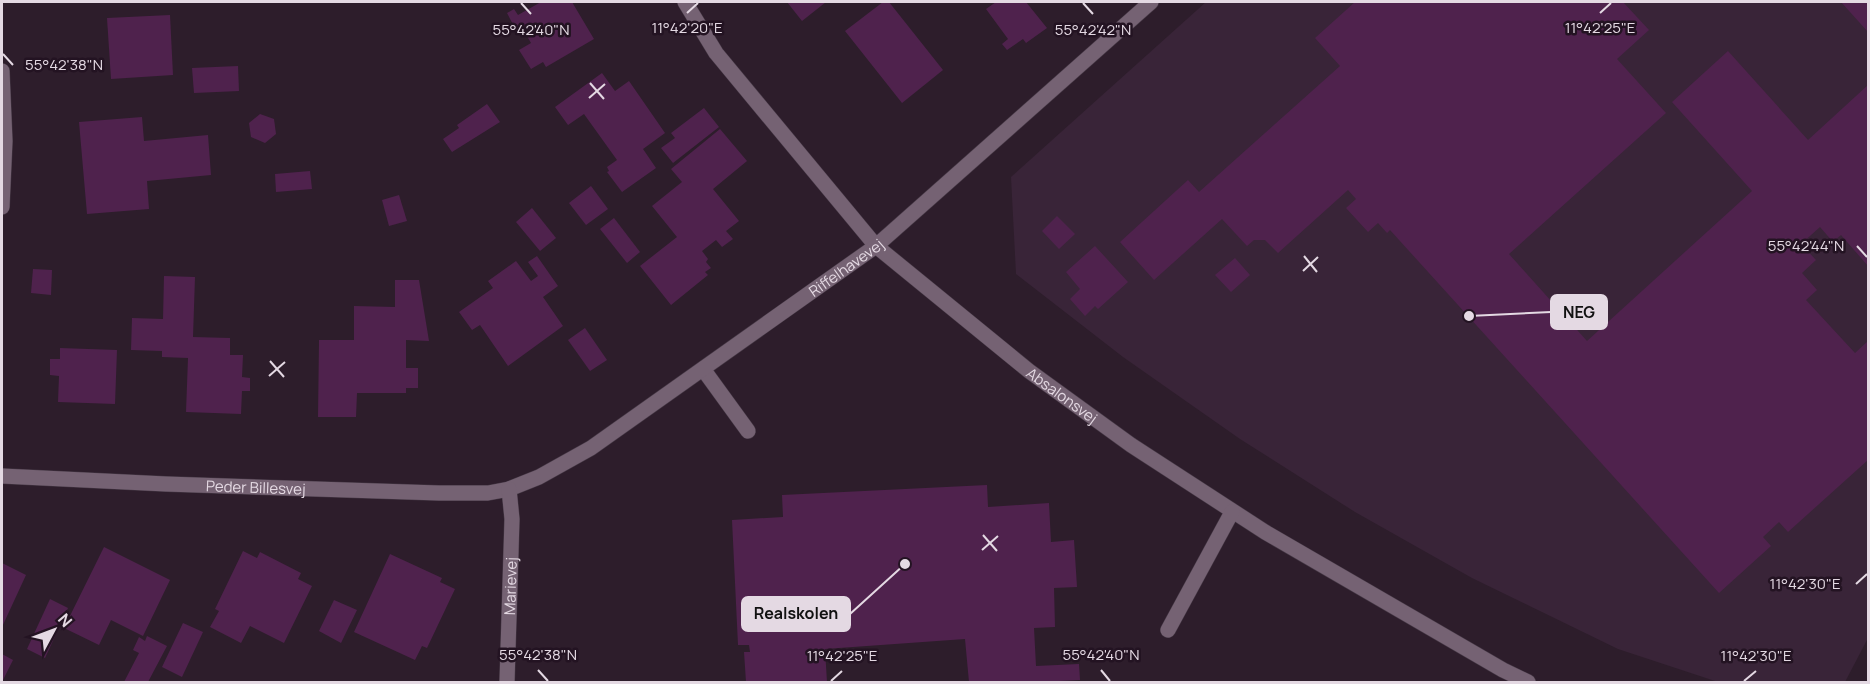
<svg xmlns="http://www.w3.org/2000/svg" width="1870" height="684" viewBox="0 0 1870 684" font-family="Manrope,sans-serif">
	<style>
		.built { fill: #392438 }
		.building { fill: #4f224d }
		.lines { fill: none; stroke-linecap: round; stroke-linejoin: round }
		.minor-casing { stroke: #463946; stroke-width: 16 }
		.minor { stroke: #756273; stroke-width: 15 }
		.ticks { fill: none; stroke: #e4d9e3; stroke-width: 2 }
		.labels { text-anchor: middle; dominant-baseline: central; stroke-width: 5; stroke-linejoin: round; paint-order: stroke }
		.street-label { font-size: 15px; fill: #e4d9e3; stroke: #231322 }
		.ticks-label { font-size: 15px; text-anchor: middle; fill: #e4d9e3; stroke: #231322; stroke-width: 5; stroke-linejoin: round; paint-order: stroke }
		.leader { fill: none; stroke: #e4d9e3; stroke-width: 2 }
		.callout-dot { fill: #e4d9e3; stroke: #231322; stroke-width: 2 }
		.callout { fill: #e4d9e3; stroke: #e4d9e3; stroke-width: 2 }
		.callout-label { font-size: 16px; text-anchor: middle; font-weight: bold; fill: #111 }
	</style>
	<rect width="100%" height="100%" fill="#2d1d2b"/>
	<polygon class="built" points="1206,2 1868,2 1868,638 1845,682 1718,682 1618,649 1472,578 1355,512 1240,439 1123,357 1016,274 1011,177"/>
	<g class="building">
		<polygon points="541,2 572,2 594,39 546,67 543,62 531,69 519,50 531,43 523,29 517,32 507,13 514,9 518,15"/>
		<polygon points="787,2 826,2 802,21"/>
		<polygon points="883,2 889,2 943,70 902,103 845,31"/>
		<polygon points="996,2 1026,2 1047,28 1026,43 1023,39 1007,50 1002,44 1008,39 986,9"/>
		<polygon points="1355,2 1623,2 1649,30 1617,59 1666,113 1509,254 1587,341 1752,191 1672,102 1728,51 1808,140 1868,85 1868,266 1841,235 1833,242 1820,227 1801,244 1816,260 1802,273 1817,290 1806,300 1855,353 1868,341 1868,460 1788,532 1779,522 1763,537 1771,546 1719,593 1390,230 1387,233 1378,223 1368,232 1346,208 1356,199 1348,190 1278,253 1265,240 1254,240 1247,246 1222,219 1154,280 1120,242 1188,180 1199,192 1340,66 1315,38"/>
		<polygon points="1841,2 1868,2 1868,32"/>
		<polygon points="170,15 173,75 111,79 107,18"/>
		<polygon points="238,66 239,91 194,93 192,68"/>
		<polygon points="602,73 615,91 629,81 665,133 643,149 656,168 622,192 607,172 609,171 607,167 617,160 584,114 568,125 555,107"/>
		<polygon points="487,104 500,122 452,152 443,139 459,128 457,125"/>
		<polygon points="704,108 719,127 673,163 661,148 675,138 671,133"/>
		<polygon points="260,114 274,119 276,134 265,143 251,137 249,123"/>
		<polygon points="142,117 144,141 208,135 211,175 147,181 149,209 87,214 79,122"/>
		<polygon points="720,129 747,161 713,189 739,221 726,231 733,239 722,247 716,240 702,251 708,259 706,262 711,268 705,272 708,275 671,305 640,266 677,237 652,206 682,182 671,169"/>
		<polygon points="310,171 312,189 276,192 275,174"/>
		<polygon points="591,186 608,209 586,225 569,203"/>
		<polygon points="399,195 407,221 389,226 382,200"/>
		<polygon points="532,208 556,238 540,251 516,222"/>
		<polygon points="1057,216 1075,234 1059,249 1042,231"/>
		<polygon points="614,218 640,252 627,263 600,229"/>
		<polygon points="1095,246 1128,282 1098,309 1095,306 1085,316 1070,299 1080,289 1066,272"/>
		<polygon points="537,256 558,286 543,297 563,326 508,366 480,325 472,330 459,312 493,288 488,281 516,261 531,281 538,276 528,262"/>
		<polygon points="1235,258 1250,275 1231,292 1215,275"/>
		<polygon points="33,269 52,270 51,295 31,293"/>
		<polygon points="164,276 195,277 193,337 230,338 230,355 243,355 242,377 250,378 250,391 242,391 241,414 186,412 188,358 162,357 162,351 131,350 132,318 163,319"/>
		<polygon points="395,280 419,280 429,341 406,340 406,368 418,368 418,388 406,388 406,393 357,393 356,417 318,417 319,340 354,340 354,306 395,307"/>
		<polygon points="585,328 607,360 590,371 568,340"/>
		<polygon points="60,348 117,350 115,404 58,402 59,376 50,375 50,359 60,359"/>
		<polygon points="987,485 988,507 1049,503 1051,542 1074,540 1077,587 1054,588 1055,627 1034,628 1036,666 1079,664 1080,680 1038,682 969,682 965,639 825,649 827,682 746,682 744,652 750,652 749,645 738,645 732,520 783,517 782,495"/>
		<polygon points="104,547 170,580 143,636 111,620 99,645 64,628"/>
		<polygon points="243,551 257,558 260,552 301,573 298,579 312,586 284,643 250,626 241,643 210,627 219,611 215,609"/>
		<polygon points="390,554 442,578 440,582 455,589 427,648 422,646 415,660 354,632"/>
		<polygon points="2,563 26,575 2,627"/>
		<polygon points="50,599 68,608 45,658 27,649"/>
		<polygon points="334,600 357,610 341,643 319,631"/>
		<polygon points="183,623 203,632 182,677 162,667"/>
		<polygon points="147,636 167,646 148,682 124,682 139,653 133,650 139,637 145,641"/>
		<polygon points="2,654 13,660 2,682"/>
	</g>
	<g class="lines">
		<defs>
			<g id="minor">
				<path id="s1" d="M685 2 716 53 876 246 1029 371 1131 445 1265 532 1503 670 1528 682"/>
				<polyline points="2,71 5,141 2,207"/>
				<polyline points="703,369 748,431"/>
				<path id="s2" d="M2 476 166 484 439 493H488L509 489 539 477 591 448 876 246 1151 2"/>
				<polyline points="1168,630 1232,512"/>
				<path id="s3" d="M507 682 512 519 509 489"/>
			</g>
		</defs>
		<use href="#minor" class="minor-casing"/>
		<use href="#minor" class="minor"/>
	</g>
	<path class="ticks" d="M521 3 531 14M1083 3 1093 14M687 13 698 3M1600 13 1611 3M3 54 13 65M590 83 604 99M589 98 605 84M1857 246 1867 257M1304 256 1317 272M1303 271 1318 257M270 361 284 377M269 376 285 362M983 535 997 551M982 550 998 536M1856 584 1867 574M538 670 548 681M1101 670 1110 681M831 681 842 671M1744 681 1756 671"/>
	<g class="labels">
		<g class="street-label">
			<text stroke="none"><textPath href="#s2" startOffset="912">Riffelhavevej</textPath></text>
			<text stroke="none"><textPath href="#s1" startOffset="549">Absalonsvej</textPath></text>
			<text stroke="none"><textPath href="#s2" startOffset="254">Peder Billesvej</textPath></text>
			<text stroke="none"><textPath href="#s3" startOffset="96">Marievej</textPath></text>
		</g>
	</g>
	<g class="ticks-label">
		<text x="687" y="33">11°42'20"E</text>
		<text x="1600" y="33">11°42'25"E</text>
		<text x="531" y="35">55°42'40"N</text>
		<text x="1093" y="35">55°42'42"N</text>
		<text x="64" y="70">55°42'38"N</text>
		<text x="1806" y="251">55°42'44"N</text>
		<text x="1805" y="589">11°42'30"E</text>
		<text x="538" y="660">55°42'38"N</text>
		<text x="1101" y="660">55°42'40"N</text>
		<text x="842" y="661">11°42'25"E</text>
		<text x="1756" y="661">11°42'30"E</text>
	</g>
	<path class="leader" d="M1469 316L1551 312M905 564L850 614"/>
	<g class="callout-dot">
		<circle cx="1469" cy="316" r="6"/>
		<circle cx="905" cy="564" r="6"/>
	</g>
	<g class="callout">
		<rect x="1551" y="295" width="56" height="34" rx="6"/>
		<rect x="742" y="597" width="108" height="34" rx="6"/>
	</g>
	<g class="callout-label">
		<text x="1579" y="318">NEG</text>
		<text x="796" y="619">Realskolen</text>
	</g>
	<rect width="1870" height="684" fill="none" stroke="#e4d9e3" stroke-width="6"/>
	<g transform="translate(54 630) rotate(49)" stroke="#231322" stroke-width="4.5" paint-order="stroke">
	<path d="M0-4.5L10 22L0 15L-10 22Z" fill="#e4d9e3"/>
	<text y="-9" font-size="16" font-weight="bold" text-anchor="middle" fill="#e4d9e3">N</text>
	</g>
</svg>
